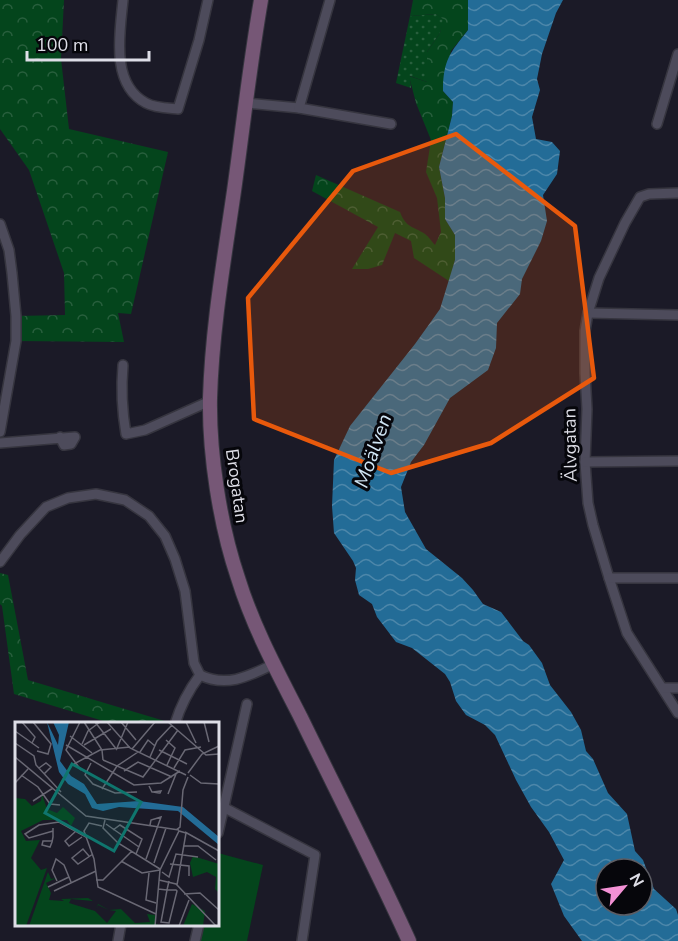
<svg xmlns="http://www.w3.org/2000/svg" width="678" height="941" viewBox="0 0 678 941" font-family="'Nunito Sans',sans-serif">
	<style>
		.grass { fill: url(#grass-dots) }
		.forest { fill: url(#forest-crowns) }
		.park { fill: #04451c }
		.water { fill: url(#water-waves); fill-rule: evenodd }
		.lines { fill: none; stroke-linecap: round; stroke-linejoin: round }
		.street-casing { stroke: #36353f; stroke-width: 12 }
		.secondary-casing { stroke: #36353f; stroke-width: 16 }
		.street { stroke: #4d4b5b; stroke-width: 9 }
		.secondary { stroke: #765776; stroke-width: 14 }
		.marked { fill: #e8590c; fill-opacity: 0.2; stroke: #e8590c; stroke-width: 4.5; stroke-linejoin: round }
		.labels { text-anchor: middle; dominant-baseline: central; stroke-width: 6; stroke-linejoin: round; paint-order: stroke }
		.street-label { font-size: 18px; fill: #dedee7; stroke: #06060b }
		.water-label { font-size: 20px; font-style: italic; fill: #d1e6f5; stroke: #06060b }
		.inset-road { fill: none; stroke: #696874; stroke-width: 1.5 }
		.view { fill: #0f766e; fill-opacity: 0.15; stroke: #0f766e; stroke-width: 3 }
		.inset-edge { fill: none; stroke: #dedee7; stroke-width: 3 }
	</style>
	<defs>
		<pattern id="grass-dots" width="8" height="8" patternUnits="userSpaceOnUse" patternTransform="scale(1.5)"><rect width="8" height="8" fill="#04451c"/><path d="M2 2h.1M6 6h.1" fill="none" stroke="#285f3d" stroke-width="1.8" stroke-linecap="round"/></pattern>
		<pattern id="forest-crowns" width="20" height="18" patternUnits="userSpaceOnUse" patternTransform="scale(1.5)"><rect width="20" height="18" fill="#04451c"/><path d="M2 6a3 3 0 1 1 6 0M12 15a3 3 0 1 1 6 0" fill="none" stroke="#285f3d"/></pattern>
		<pattern id="water-waves" width="16" height="10" patternUnits="userSpaceOnUse" patternTransform="scale(1.5)"><rect width="16" height="10" fill="#236c97"/><path d="M0 5q4-4 8 0t8 0" fill="none" stroke="#4d87aa"/></pattern>
	</defs>
	<rect width="100%" height="100%" fill="#1b1a27"/>
	<polygon class="grass" points="436,14 444,19 440,33 427,52 427,82 410,76 411,88 396,83 410,16"/>
	<g class="forest">
		<polygon points="0,0 64,0 61,59 69,129 168,152 131,314 118,313 124,342 16,341 16,316 65,315 64,273 29,170 0,129"/>
		<path d="M413 0H468V30L451 51 443 91 453 102 452 116 439 167 445 198V219L455 235V260L449 281 414 258 411 241 395 233 382 265 368 269H352L378 227 312 191 316 175 400 212C406 228 413 226 425 234 429 237 432 242 435 245L441 232 437 198 426 172 431 140 416 103 409 76 427 82V52L440 33 443 19 436 14 410 16Z"/>
		<polygon points="0,573 8,575 28,680 168,722 167,723 110,723 14,694 2,606 0,604"/>
	</g>
	<polygon class="park" points="218,853 263,865 247,941 195,941 199,925 218,924"/>
	<path class="water" d="M468 0H563L556 13 542 54 537 79 540 90 532 117 536 139 552 142 560 151 557 174 543 195 547 221 541 241 522 279 520 294 497 323 496 348 488 370 450 398 424 445 411 462 401 487 405 512 426 549 462 578 473 590 483 604 501 612 523 641 529 645 542 663 550 685 571 712 581 730 586 751 593 759 608 793 627 814 635 851 643 860 654 889 676 909 678 915V941H582L564 916 551 884 564 860 549 832 531 807 516 780 495 735 485 725 466 715 456 701 450 682 445 674 412 648 396 642 377 617 372 604 359 595 355 580 356 568 353 561 334 533 332 506 334 460 350 426 415 344 440 309 455 260V235L445 219V198L439 167 452 116 453 102 443 91C443 60 450 53 468 30ZM606 869H642V905H606Z"/>
	<g class="lines">
		<defs>
			<g id="street">
				<path d="M123 0C120 32 110 84 146 103 155 108 167 108 178 109L199 40 208 0"/>
				<polyline points="246,103 299,108 391,124"/>
				<polyline points="299,108 330,0"/>
				<polyline points="657,124 678,54"/>
				<polyline points="678,193 649,194 640,197 625,223 599,278 588,313 585,331 585,373 587,409 585,462 588,503 593,525 609,578 627,633 678,713"/>
				<polyline points="0,224 9,250 12,273 16,316 16,341 0,432"/>
				<polyline points="588,313 678,315"/>
				<path d="M123 365C121 388 122 411 126 434L145 430 210 401"/>
				<polyline points="0,443 75,437 71,444 64,445 60,437"/>
				<polyline points="585,462 678,461"/>
				<polyline points="0,562 20,535 46,507 68,498 96,494 125,500 149,516 165,536 175,559 185,591 194,663 200,675"/>
				<polyline points="609,578 678,578"/>
				<polyline points="663,688 678,688"/>
				<path d="M175 724C181 704 188 691 200 675 227 688 249 676 274 664"/>
				<polyline points="223,807 315,855 302,941"/>
				<polyline points="218,833 247,704"/>
				<polyline points="118,941 121,924"/>
				<polyline points="195,941 199,924"/>
			</g>
			<path id="secondary" d="M261 0C250 63 243 127 234 191 224 260 212 329 210 398 209 454 220 525 238 578 253 627 278 673 301 718 337 792 375 866 409 941"/>
		</defs>
		<use href="#street" class="street-casing"/>
		<use href="#secondary" class="secondary-casing"/>
		<use href="#street" class="street"/>
		<use href="#secondary" class="secondary"/>
	</g>
	<path class="marked" d="M456 134 575 226 594 378 491 443 391 473 254 419 248 298 353 171Z"/>
	<g class="labels">
		<g class="street-label">
			<text transform="translate(570 445) rotate(-91)">Älvgatan</text>
			<text transform="translate(237 486) rotate(82)">Brogatan</text>
		</g>
		<g class="water-label">
			<text transform="translate(373 451) rotate(-71)">Moälven</text>
		</g>
	</g>
	<g transform="translate(15 722)">
		<rect width="204" height="204" fill="#1b1a27"/>
		<path d="M27 72 32 87 42 91 48 85 60 96 56 104 52 98H28L6 109 11 119 25 118 16 136 26 148 32 146 11 204H0V76L10 77 17 84 26 79ZM178 134 204 142V171L200 167 201 155 192 150 178 155 175 141ZM33 150 36 157 41 156 31 161 36 171 34 178 49 179 46 177 73 176 78 179 56 177 54 181 80 189 92 201 101 189 94 188 83 183 81 187 83 182 94 188 106 187 120 201 135 200 132 192 140 193V201L145 204H14ZM177 182 190 189 188 204H168Z" fill="#04451c"/>
		<path d="M32 0 43 23 44 13 38 0H54L45 39 56 54 69 62 82 82 124 79 168 85 204 115V123L163 89 104 85 88 89 77 86 70 72 53 62 44 50Z" fill="#236c97"/>
		<path class="inset-road" d="M7 0 20 15 17 21M18 0 36 22 33 32 22 29M65 0 51 28 66 48M69 0 87 28 88 38M80 0 102 28M92 0 115 26 171 53M106 0 121 18M153 0 191 33 204 32M171 0 181 21M189 0 194 20M0 9 24 26M55 14 77 31M151 18 160 26 152 43M0 21 19 34 21 43 46 70M67 22 73 9 85 0M51 23 119 63 146 61 165 49M69 23 96 7M102 26 113 0M117 27 140 0M144 28 172 42M125 30 133 18 140 24M0 35 71 94 164 108M135 35 142 19 157 3M88 38 128 55 163 8M76 41 70 53 78 62 100 71 122 70M59 42 85 28 115 25M24 46 31 41 36 45 29 52M159 46 170 28 186 25M109 49 123 40 157 55M173 51 187 32 204 24M6 53 23 65 35 82 45 83M175 53 186 61 204 62M0 61 13 47M134 64 137 70H138L144 71H145L146 69 138 70M87 67 102 44 123 30M153 72 161 52M18 79 38 66M90 98 88 106 103 121 145 147M91 102 124 125M87 104 74 101 69 109 79 137 83 165 141 192M98 108 105 103 127 117 121 132M161 108 165 105 168 68 173 55M38 109 14 116 10 112 24 103 44 100 71 115M61 109 50 119 54 124 67 115M170 110 204 129M37 119H28L27 123 35 125 37 120 38 115V106M169 124H183L201 138M74 134 68 127 57 136 63 142 78 132M131 137 146 95 136 98 135 103M106 139 127 151 145 148M139 141 151 106M155 142 174 144V154M147 150 154 155 161 132 183 135M134 151 131 178 141 181M81 158H88L117 129M144 158 161 162 201 204M42 159 37 148 41 137 49 143 56 160M162 163 171 111M33 165 54 155M143 167 152 168H161L162 169 154 201 146 200 152 168 154 159M39 169 81 149M169 172 185 171 204 188M140 204 145 148 164 109 171 111M164 204 174 178"/>
		<path class="view" d="M57 42 126 80 99 129 30 91Z"/>
		<rect width="204" height="204" class="inset-edge"/>
	</g>
	<g transform="translate(624 887) rotate(61)"><circle r="28" fill="#06060b" stroke="#5c5c63" stroke-width="1.5"/>
	<path d="M0-4.5L10 22L0 15L-10 22Z" fill="#f391d5"/>
	<text y="-9" font-size="16" font-weight="bold" text-anchor="middle" fill="#dedee7">N</text>
	</g>
	<path d="M27 51v9h122v-9" fill="none" stroke="#dedee7" stroke-width="3"/>
	<text x="36" y="51" font-size="18" fill="#dedee7" stroke="#06060b" stroke-width="4.5" paint-order="stroke">100 m</text>
</svg>
